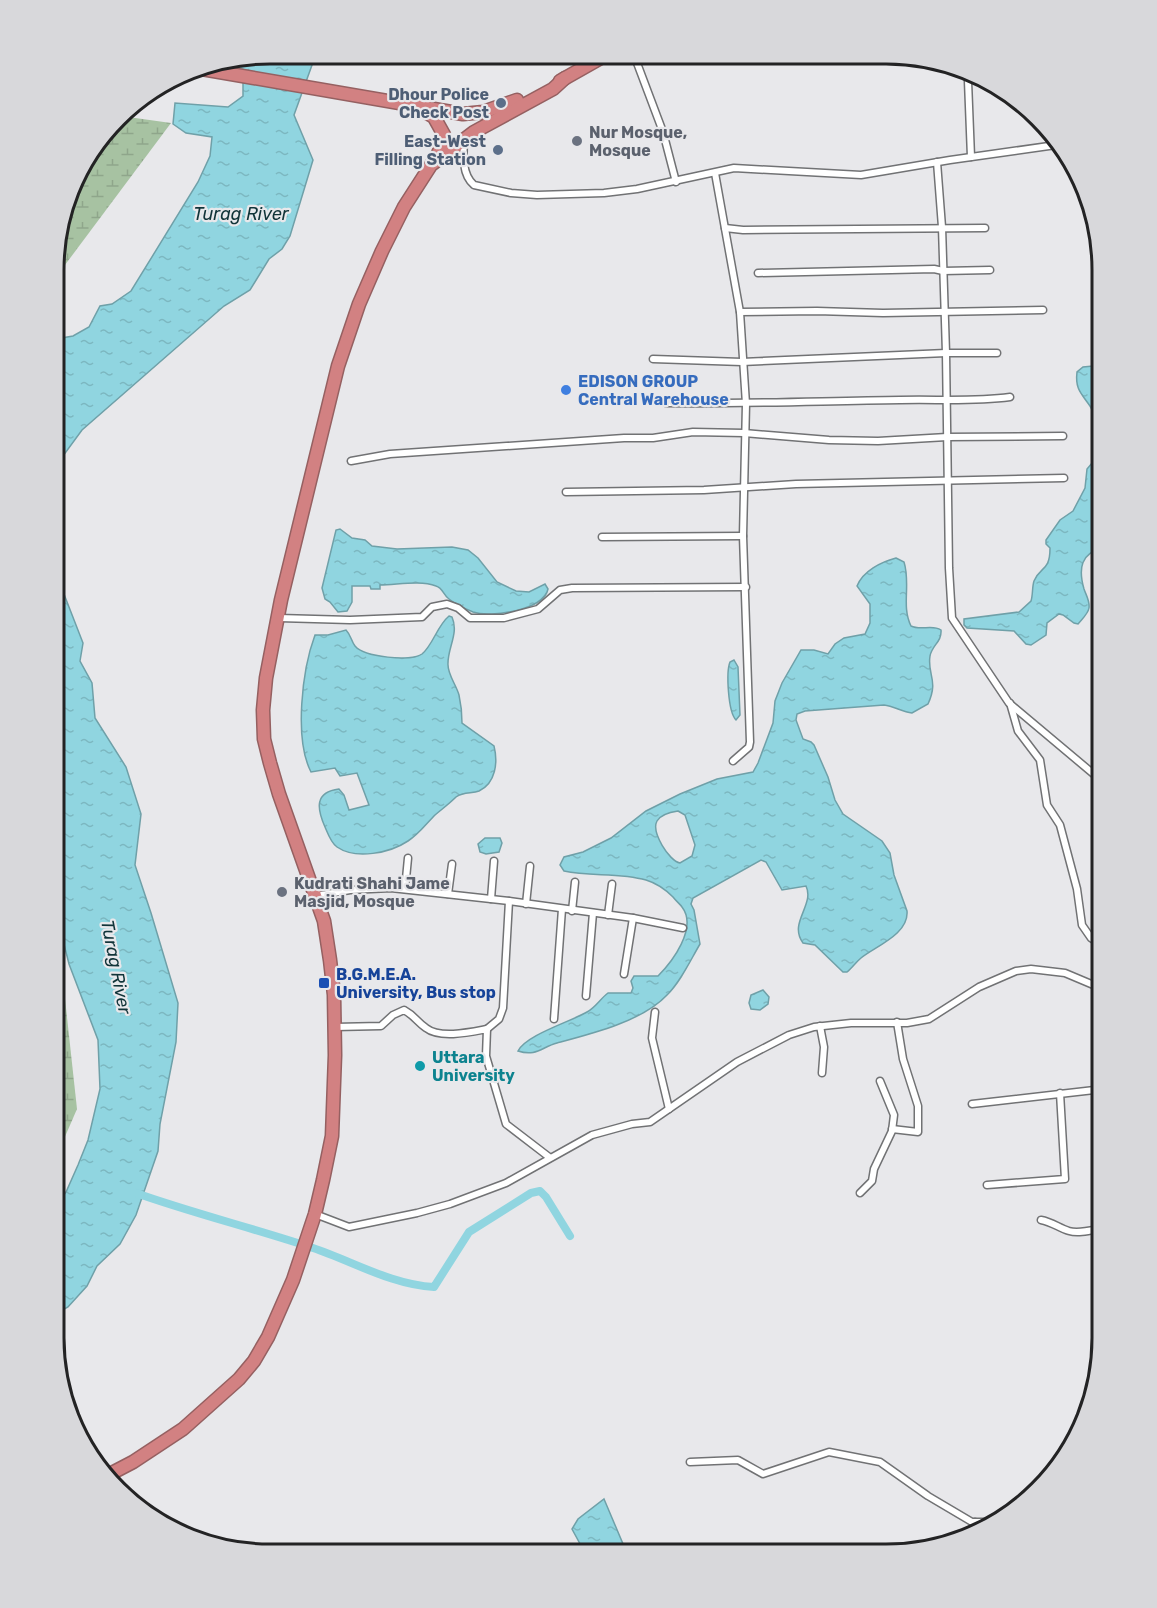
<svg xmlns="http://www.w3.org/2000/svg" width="1157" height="1608" viewBox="0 0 1157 1608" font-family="Rubik,sans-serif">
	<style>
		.wetland { fill: url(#wetland-marsh) }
		.water { fill: url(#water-ripples); stroke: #6fa0a8; stroke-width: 1.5; fill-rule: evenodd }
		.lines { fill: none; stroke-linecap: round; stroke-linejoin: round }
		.canal { stroke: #90d5e0; stroke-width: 8 }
		.street-casing { stroke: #717274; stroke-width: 9 }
		.highway-casing { stroke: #956061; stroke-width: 15 }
		.street { stroke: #fff; stroke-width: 6 }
		.highway { stroke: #d28182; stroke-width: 12 }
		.service-dot { fill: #5c6f8a; stroke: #e8e8eb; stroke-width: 2 }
		.worship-dot { fill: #6b7280; stroke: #e8e8eb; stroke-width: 2 }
		.shop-dot { fill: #3f7fe0; stroke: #e8e8eb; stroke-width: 2 }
		.transit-dot { fill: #1a4fb4; stroke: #e8e8eb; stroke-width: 2 }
		.culture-dot { fill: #0f9aa8; stroke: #e8e8eb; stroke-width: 2 }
		.labels { text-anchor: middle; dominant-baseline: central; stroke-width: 4.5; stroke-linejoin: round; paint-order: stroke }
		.service-label { font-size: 16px; font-weight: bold; fill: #4e5e75; stroke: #e8e8eb; text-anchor: end }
		.worship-label { font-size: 16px; font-weight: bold; fill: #5b616d; stroke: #e8e8eb; text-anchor: start }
		.shop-label { font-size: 16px; font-weight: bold; fill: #366cbe; stroke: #e8e8eb; text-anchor: start }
		.transit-label { font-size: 16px; font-weight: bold; fill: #164399; stroke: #e8e8eb; text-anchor: start }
		.culture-label { font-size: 16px; font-weight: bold; fill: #0d838f; stroke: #e8e8eb; text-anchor: start }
		.water-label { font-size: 18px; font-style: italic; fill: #113439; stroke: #e8e8eb }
		.rim { fill: none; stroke: #232324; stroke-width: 3 }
	</style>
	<defs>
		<pattern id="wetland-marsh" width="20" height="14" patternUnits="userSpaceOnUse" patternTransform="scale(1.5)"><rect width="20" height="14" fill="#a7c2a2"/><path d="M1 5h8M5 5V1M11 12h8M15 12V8" fill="none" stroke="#8fa68b"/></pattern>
		<pattern id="water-ripples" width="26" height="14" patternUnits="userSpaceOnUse" patternTransform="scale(1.5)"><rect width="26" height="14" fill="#90d5e0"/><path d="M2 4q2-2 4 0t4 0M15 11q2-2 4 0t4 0" fill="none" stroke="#7cb7c0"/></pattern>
	</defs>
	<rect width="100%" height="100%" fill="#e8e8eb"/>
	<g class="wetland">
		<polygon points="121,116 171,123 56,277 56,242 83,162"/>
		<polygon points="55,927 61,962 77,1109 54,1162"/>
	</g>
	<g class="water">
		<polygon points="270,54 316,54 294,115 313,160 290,236 282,249 269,259 250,290 224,306 82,430 60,460 56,472 56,339 73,336 89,327 100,306 112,304 131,291 198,182 210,156 212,137 186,133 173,124 175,103 228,107 243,96 243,82 233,60"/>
		<path d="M1103 365V437C1100 428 1095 414 1090 406 1081 393 1075 389 1077 372L1083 367Z"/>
		<path d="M1103 443V548C1081 553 1078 568 1084 589 1086 595 1090 601 1089 608 1088 614 1082 619 1078 624L1074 623 1063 615 1059 614 1047 623 1046 635 1031 645 1026 644 1014 631 967 628 964 625V619L1019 612 1031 601C1033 595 1032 587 1034 581 1040 566 1050 572 1050 548L1046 544V540L1060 520 1073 511 1085 488 1087 469 1098 456Z"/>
		<path d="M340 529 352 538 365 540 372 546 397 549 452 547 468 550 478 558 497 582 516 591 529 592 545 584 548 589C544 610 491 618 473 612 466 609 455 604 449 599 443 595 443 588 436 586 420 580 397 585 380 585V589H371L370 586H352V602L347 611 338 612 330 602 325 599 322 588 336 530Z"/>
		<path d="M896 558 904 562C911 584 901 606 911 626 921 631 932 624 941 630 942 642 932 645 930 656 927 675 939 680 928 704L912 713C902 712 894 706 884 705L805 711 797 714 796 720 803 739 811 742 814 745 828 777 835 800 843 814 882 841 890 853 894 875 907 911C909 934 876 946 861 958 856 962 852 968 847 972H843L815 945 803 943C788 923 815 905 806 886L782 890 766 862 761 860 693 898 691 904 694 910 700 944C690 961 681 981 667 995 643 1021 591 1034 557 1043 542 1047 536 1057 518 1051 526 1035 570 1022 587 1012 596 1007 600 999 608 993H631L633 988 631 981 634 976H658C672 962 698 928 682 907 680 904 676 901 673 897 666 890 656 883 646 880 619 872 590 877 564 871L560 865 564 857 583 852 611 838 646 811 680 794 717 779 753 772 758 763 773 723 775 701 782 683 801 650H814L828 654 835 644 844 638 865 634 870 623V604L857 586C863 571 881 562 896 558ZM678 811 685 815 695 845 692 856 680 863C669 861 651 832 657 821 661 814 671 812 678 811Z"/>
		<polygon points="55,561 62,589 83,643 80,661 92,683 95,718 126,767 141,814 135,865 151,913 178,1003 176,1042 160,1124 158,1151 136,1215 120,1244 97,1266 87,1286 68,1307 54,1315 54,1208 66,1192 78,1165 88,1140 100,1089 98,1040 69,964 55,909"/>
		<path d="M449 616 452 617C459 633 448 647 448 663 447 674 456 684 459 695 461 704 462 714 462 723L494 746C498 762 496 783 479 791 472 794 464 791 456 797 449 804 442 809 435 815 426 824 419 834 408 841 390 853 356 860 337 847 331 843 328 834 325 827 317 809 314 792 339 789L344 795 349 810 369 805 357 773 340 776 335 768 311 772C294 739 302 670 315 635H328L346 630C351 635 351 641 355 646 364 657 411 662 422 654 433 645 437 626 449 616Z"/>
		<path d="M734 660 738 667 740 715 736 720C728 712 726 672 730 662Z"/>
		<polygon points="485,838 500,838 502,843 499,852 486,854 480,852 478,844"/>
		<polygon points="763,990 769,997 768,1004 760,1010 751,1009 749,1003 751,995"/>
		<polygon points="604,1499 626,1551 622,1553 585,1553 572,1529 578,1519"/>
	</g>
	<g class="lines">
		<path class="canal" d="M133 1192C192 1213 253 1228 313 1248 352 1261 392 1285 434 1287L469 1232 531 1193 540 1191 546 1197 570 1236"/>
		<defs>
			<g id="street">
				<polyline points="634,55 663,132 676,182"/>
				<polyline points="968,81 971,157"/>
				<path d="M464 141C463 155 462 175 474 185L511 193 537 195 604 193 637 189 734 168 861 175 950 160 1056 145"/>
				<polyline points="937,162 942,227 946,353 949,568 952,618 1009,703 1096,776 1103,780"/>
				<polyline points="715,173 740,312 746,404 743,536 750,742 749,747 733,761"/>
				<polyline points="725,228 743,230 985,228"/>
				<polyline points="758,273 934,269 943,271 990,270"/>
				<polyline points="740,312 817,311 883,313 1043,310"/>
				<polyline points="653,359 742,362 946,353 997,353"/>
				<path d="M666 403C744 404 822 401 900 400 937 399 973 402 1010 397"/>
				<polyline points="351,461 390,454 624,438 653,438 693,432 744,433 829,440 878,441 947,437 1063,436"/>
				<polyline points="566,492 704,490 796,484 1064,478"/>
				<polyline points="602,537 743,536"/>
				<polyline points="279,618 350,620 422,617 432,607 447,604 458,608 470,618 504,618 538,609 560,590 572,588 746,587"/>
				<polyline points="1010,703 1018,731 1040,760 1047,805 1060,825 1077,889 1082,925 1091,938 1103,946"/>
				<polyline points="405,889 408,858"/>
				<polyline points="448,894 452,864"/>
				<polyline points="316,896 350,890 391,888 509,901 633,918 683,928"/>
				<polyline points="491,899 494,861"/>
				<polyline points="526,904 530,866"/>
				<polyline points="572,911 575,882"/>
				<polyline points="608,915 612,884"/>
				<polyline points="624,974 633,918"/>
				<polyline points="586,996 593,913"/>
				<polyline points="655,1012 652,1038 669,1109"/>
				<polyline points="554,1019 562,909"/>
				<polyline points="820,1026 824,1047 822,1073"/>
				<path d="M335 1027 381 1026 393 1015 404 1010C415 1016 417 1022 426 1028 440 1039 471 1032 487 1029L486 1056 506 1124 549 1157"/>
				<polyline points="487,1029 499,1019 503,1008 509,901"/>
				<polyline points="972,1104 1103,1089"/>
				<polyline points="892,1129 918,1132 918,1106 903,1059 897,1022"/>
				<polyline points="987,1185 1065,1179 1060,1093"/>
				<polyline points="860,1193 872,1181 874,1169 892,1131 894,1115 880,1081"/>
				<polyline points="315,1214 349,1227 417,1213 450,1204 506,1183 592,1135 632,1124 650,1122 737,1062 789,1035 814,1027 851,1023 907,1023 929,1019 979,987 1016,971 1031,969 1065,973 1103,989"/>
				<path d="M1041 1220C1052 1222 1059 1228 1069 1231 1079 1234 1092 1230 1103 1228"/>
				<polyline points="690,1462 738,1460 763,1474 829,1452 880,1462 928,1496 972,1522 993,1522"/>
				<polyline points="971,1535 975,1522"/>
			</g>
			<g id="highway">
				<polyline points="196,68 463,114 483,112 517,100"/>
				<polyline points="560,81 606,55"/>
				<polyline points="422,110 434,117 444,135 443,143 434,162"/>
				<polyline points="110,1474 133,1462 183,1429 239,1379 254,1361 268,1337 293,1280 315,1214 323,1180 332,1136 335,1055 334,995 330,960 324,921 279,794 270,763 264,739 263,710 266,678 281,600 338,366 359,304 382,251 404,207 431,165 474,132 553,89 565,78"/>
			</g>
		</defs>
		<use href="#street" class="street-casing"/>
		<use href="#highway" class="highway-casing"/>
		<use href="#street" class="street"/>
		<use href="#highway" class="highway"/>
	</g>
	<g class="service-dot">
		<circle cx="501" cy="103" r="6"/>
		<circle cx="498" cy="150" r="6"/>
	</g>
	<g class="worship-dot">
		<circle cx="577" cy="141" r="6"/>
		<circle cx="282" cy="892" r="6"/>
	</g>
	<circle class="shop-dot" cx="566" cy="390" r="6"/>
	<rect class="transit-dot" x="318" y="977" width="12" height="12" rx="3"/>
	<circle class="culture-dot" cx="420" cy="1066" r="6"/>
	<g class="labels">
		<g class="service-label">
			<text x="489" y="94">Dhour Police<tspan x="489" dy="18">Check Post</tspan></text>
			<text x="486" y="141">East-West<tspan x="486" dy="18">Filling Station</tspan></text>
		</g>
		<g class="worship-label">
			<text x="589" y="132">Nur Mosque,<tspan x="589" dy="18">Mosque</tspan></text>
			<text x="294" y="883">Kudrati Shahi Jame<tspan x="294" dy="18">Masjid, Mosque</tspan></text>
		</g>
		<g class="shop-label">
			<text x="578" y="381">EDISON GROUP<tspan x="578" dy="18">Central Warehouse</tspan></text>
		</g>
		<g class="transit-label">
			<text x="336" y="974">B.G.M.E.A.<tspan x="336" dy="18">University, Bus stop</tspan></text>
		</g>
		<g class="culture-label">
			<text x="432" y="1057">Uttara<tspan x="432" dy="18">University</tspan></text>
		</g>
		<g class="water-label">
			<text x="241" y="214">Turag River</text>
			<text transform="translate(116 967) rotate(79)">Turag River</text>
		</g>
	</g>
	<path d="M0 0H1157V1608H0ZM270 64H886A206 206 0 0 1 1092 270V1338A206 206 0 0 1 886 1544H270A206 206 0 0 1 64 1338V270A206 206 0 0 1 270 64Z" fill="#d8d8db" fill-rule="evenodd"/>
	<path class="rim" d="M270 64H886A206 206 0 0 1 1092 270V1338A206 206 0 0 1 886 1544H270A206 206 0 0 1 64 1338V270A206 206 0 0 1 270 64Z"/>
</svg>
